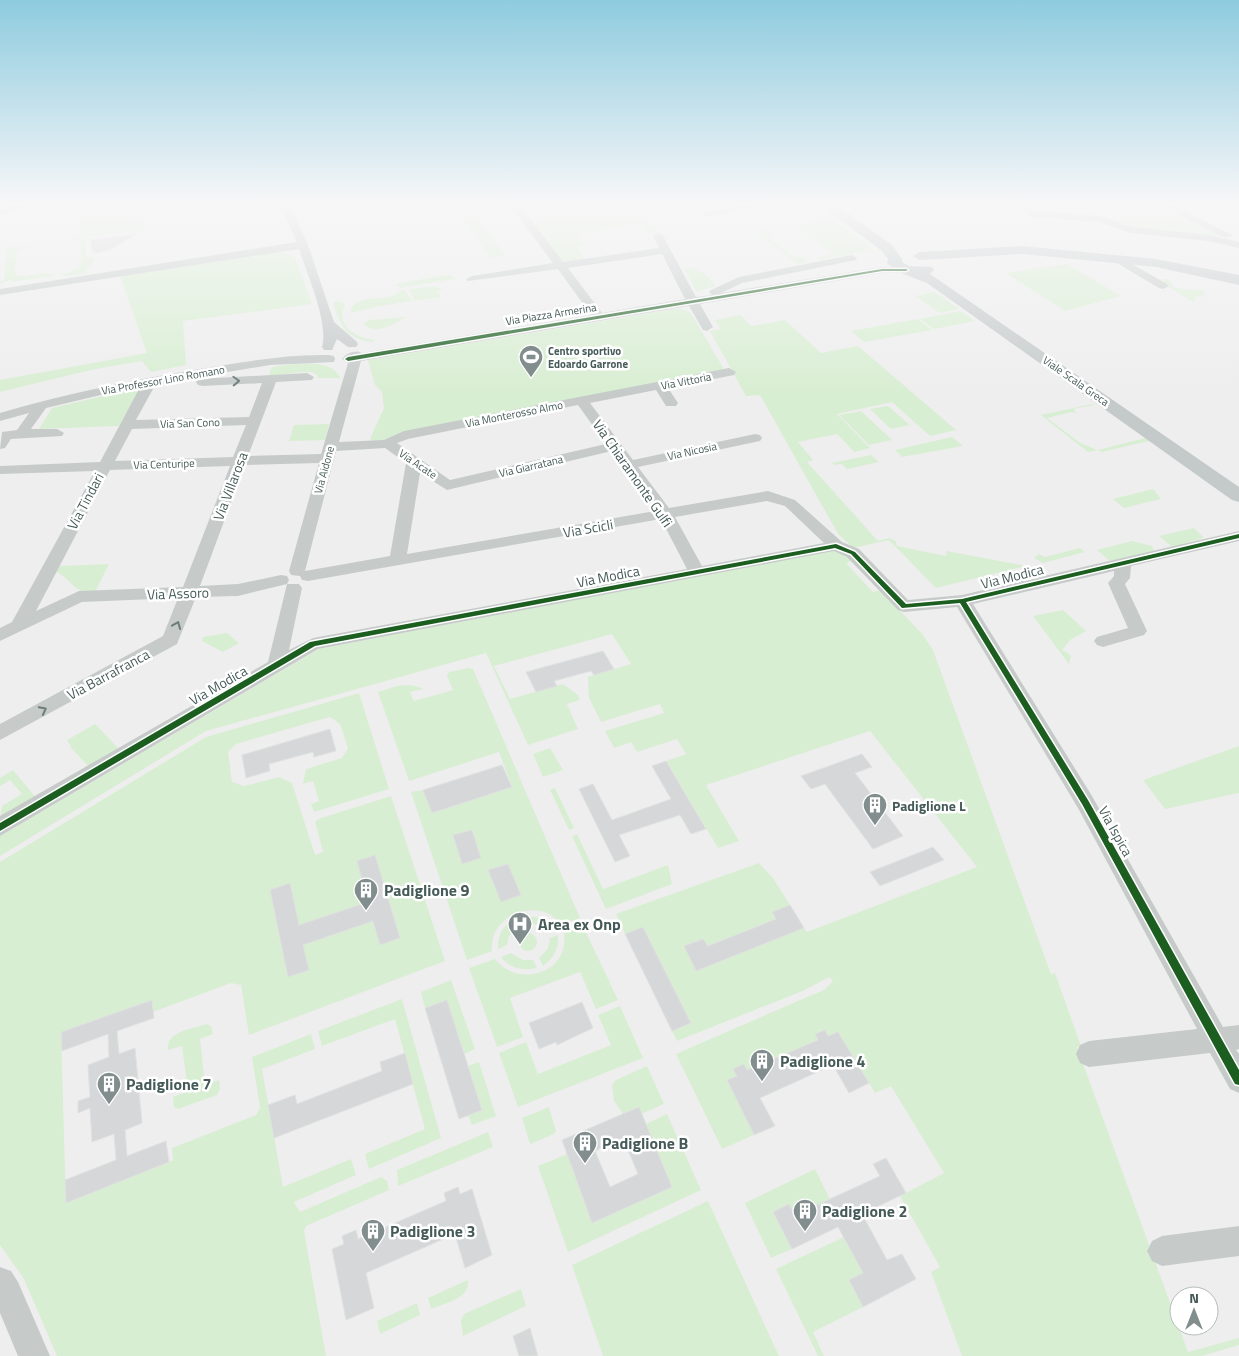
<svg xmlns="http://www.w3.org/2000/svg" width="1239" height="1356" viewBox="0 0 1239 1356" font-family="'Titillium Web',sans-serif">
	<style>
		.green { fill: #d8eed2 }
		.building { fill: #d6d7d8; stroke: #e0e1e1; fill-rule: evenodd }
		.lines { fill: none; stroke-linecap: round; stroke-linejoin: round }
		.minor { fill: #c6cbca; fill-rule: evenodd }
		.major { fill: #c4caca; fill-rule: evenodd }
		.cycleway-casing { stroke: #fff; stroke-width: 3 }
		.cycleway { fill: #1b5e20; fill-rule: evenodd }
		.oneway { stroke: #6c7d7a }
		.labels { text-anchor: middle; dominant-baseline: central; stroke-width: 5; stroke-linejoin: round; paint-order: stroke }
		.far-street-label { font-size: 11px; fill: #465b58; stroke: #fff }
		.far-poi-label { font-size: 11px; font-weight: bold; fill: #465b58; stroke: #fff; text-anchor: start }
		.street-label { font-size: 14px; fill: #465b58; stroke: #fff }
		.poi-label { font-size: 14px; font-weight: bold; fill: #465b58; stroke: #fff; text-anchor: start }
		.near-poi-label { font-size: 16px; font-weight: bold; fill: #465b58; stroke: #fff; text-anchor: start }
	</style>
	<rect width="100%" height="100%" fill="#efeeef"/>
	<g class="green">
		<path d="M81 203H147L148 208 102 217 113 218 137 217 145 230 85 237 86 257 96 258 91 266 86 267 87 273 67 276 59 274 68 273 80 267 78 266 81 263V243L75 242 78 239 21 247 22 249 17 250 15 274C26 281 43 268 54 276L11 282 10 280 0 284V281L4 280 7 248 79 238 77 208 0 218V212Z"/>
		<polygon points="322,203 365,203 368,209 317,215 312,205"/>
		<polygon points="517,203 622,203 628,209 635,208 661,233 648,235 640,223 581,234 580,238 583,245 576,247 586,260 561,262"/>
		<polygon points="1085,203 1151,203 1233,241 1134,230 1113,223 1113,218"/>
		<polygon points="460,214 477,216 505,255 491,259"/>
		<polygon points="838,219 838,223 873,250 819,260 816,258 834,254 795,225"/>
		<polygon points="770,229 768,233 774,236 768,237 794,257 801,257 808,262 797,264 755,231"/>
		<polygon points="275,252 288,253 295,257 312,304 183,321 186,365 151,372 142,361 91,370 0,392 0,380 147,353 120,276"/>
		<polygon points="1067,264 1121,296 1065,311 1006,273"/>
		<polygon points="692,268 705,274 716,286 696,292 684,268"/>
		<polygon points="447,275 451,275 454,279 400,288 395,284"/>
		<polygon points="1162,279 1168,279 1175,288 1205,291 1202,297 1196,296 1193,302 1161,282 1165,282"/>
		<polygon points="435,286 443,290 437,291 441,297 415,301 409,289"/>
		<path d="M405 290 412 301 375 307C373 308 354 312 350 313 354 293 381 302 395 295 399 292 400 291 405 290Z"/>
		<polygon points="935,292 959,309 940,313 916,296"/>
		<path d="M338 301 345 304C335 326 355 337 374 340L373 342C344 338 342 327 333 303Z"/>
		<polygon points="680,308 691,313 725,371 402,433 377,443 370,439 384,408 382,392 375,385 368,360"/>
		<polygon points="961,311 975,321 934,329 920,319"/>
		<polygon points="740,315 752,326 785,320 821,353 858,346 956,430 930,436 892,402 837,414 870,448 854,452 837,434 798,442 813,460 807,462 878,541 889,538 896,541 897,546 946,556 947,551 1026,566 936,588 889,540 853,548 838,534 760,395 746,396 710,331 721,329 715,320"/>
		<path d="M405 317C393 326 375 335 363 324L369 320Z"/>
		<polygon points="918,319 932,330 864,342 851,331"/>
		<path d="M296 364C310 363 334 362 340 378H318L317 375 311 372H299L271 376 269 374 272 367Z"/>
		<polygon points="129,390 138,392 119,426 39,429 52,408"/>
		<polygon points="1092,404 1094,405 1073,409 1077,414 1072,412 1047,418 1080,443 1098,450 1145,438 1149,441 1102,452 1098,450 1088,452 1041,415"/>
		<polygon points="888,406 910,425 891,429 870,409"/>
		<polygon points="861,411 892,440 869,445 839,415"/>
		<polygon points="329,424 325,440 289,441 294,425"/>
		<polygon points="952,437 963,446 902,457 895,450"/>
		<polygon points="871,455 879,462 847,469 842,464 834,465 832,463"/>
		<polygon points="1153,489 1161,499 1124,508 1113,499"/>
		<polygon points="1194,528 1204,538 1172,547 1159,536"/>
		<polygon points="1132,541 1152,546 1154,551 1111,562 1097,550"/>
		<polygon points="1080,548 1085,552 1043,563 1034,558 1039,554 1045,557"/>
		<polygon points="840,549 852,561 846,563 873,592 881,590 923,635 933,650 1051,974 1055,973 1081,1046 1077,1047 1188,1352 1239,1338 1239,1345 1202,1356 962,1356 931,1272 940,1267 900,1196 944,1173 891,1086 875,1093 838,1032 828,1036 824,1030 815,1034 818,1040 747,1070 733,1069 737,1076 727,1080 754,1135 722,1149 676,1054 807,997 824,990 833,981 829,977 805,990 677,1041 672,1031 691,1023 643,928 625,934 616,914 759,863 773,878 807,932 977,867 870,731 706,785 739,841 718,848 666,761 686,754 677,739 637,752 631,742 614,748 605,731 664,713 660,704 601,722 589,698 588,677 631,664 612,634 494,666 510,699 563,684 578,695 580,700 567,704 578,729 528,745 486,653 206,731 0,856 0,836 319,649"/>
		<path d="M109 564 95 592C72 594 75 581 56 572L58 566Z"/>
		<polygon points="1063,610 1086,631 1070,640 1062,650 1071,655 1069,664 1033,616"/>
		<polygon points="227,633 239,643 223,652 202,641 203,637"/>
		<path d="M469 668 473 669 580 918 561 925C541 895 488 914 492 951L467 960 411 792 423 790 432 812 512 787 499 752 409 781 378 692C394 687 407 681 423 689L410 692 414 701 453 690 447 676 449 672Z"/>
		<polygon points="359,693 389,789 314,812 311,804 319,801 313,781 303,784 306,769 342,758 348,748 340,724 330,717 236,744 228,752 232,782 244,786 279,777 292,783 315,855 323,852 315,822 318,819 391,796 445,961 249,1035 241,985 231,983 153,1012 152,1001 61,1032 66,1203 173,1160 172,1148 256,1115 260,1108 252,1057 311,1034 315,1049 262,1069 283,1187 351,1159 356,1175 294,1202 300,1212 381,1177 387,1181 389,1190 306,1226 304,1231 326,1356 57,1356 24,1279 0,1245 0,862 206,737"/>
		<polygon points="95,724 120,750 90,768 70,747 71,746 67,740"/>
		<polygon points="1239,746 1239,793 1165,809 1143,780"/>
		<polygon points="550,748 563,770 543,777 533,754"/>
		<polygon points="13,770 37,799 0,818 2,806 22,794 10,780 0,786 0,778"/>
		<polygon points="555,788 574,828 569,830 550,790"/>
		<polygon points="577,834 603,889 668,865 672,884 606,909 572,836"/>
		<polygon points="524,916 544,918 555,928 547,931 539,925 527,923"/>
		<path d="M515 919 518 926 509 936 507 945 498 949C497 935 503 926 515 919Z"/>
		<path d="M583 926 618 1000 596 1009 580 972 510 998 523 1037 497 1047 469 968 495 959C518 989 570 973 564 933Z"/>
		<circle cx="528" cy="942" r="9"/>
		<path d="M558 935C559 949 554 958 543 966L539 958 548 948 550 938Z"/>
		<path d="M511 953 523 960H533L537 968C522 971 511 969 501 957Z"/>
		<polygon points="451,980 475,1049 464,1054 425,1008 421,992"/>
		<polygon points="402,999 441,1138 369,1169 365,1154 425,1129 395,1019 322,1046 318,1031"/>
		<polygon points="620,1006 643,1058 518,1107 499,1053 526,1042 538,1074 611,1045 598,1015"/>
		<path d="M207 1024 211 1026 213 1034 200 1039 205 1085 219 1080 220 1089 217 1095 178 1109 174 1107 173 1097 188 1091 182 1046 168 1050C166 1031 192 1029 207 1024Z"/>
		<polygon points="479,1062 496,1116 472,1125 468,1115 482,1109 468,1066"/>
		<polygon points="647,1066 664,1104 641,1114 623,1114 614,1101 612,1085 616,1080"/>
		<polygon points="549,1107 556,1131 554,1134 530,1144 522,1118"/>
		<polygon points="667,1114 701,1190 568,1252 538,1166 567,1154 592,1223 672,1187 646,1124"/>
		<polygon points="488,1132 493,1147 398,1186 397,1170"/>
		<polygon points="815,1169 830,1199 795,1216 789,1204 773,1212 792,1249 771,1258 745,1203"/>
		<polygon points="708,1201 779,1356 603,1356 572,1265"/>
		<polygon points="844,1237 863,1273 849,1280 863,1307 813,1332 824,1356 818,1356 776,1269"/>
		<path d="M468 1280C470 1299 445 1303 431 1309L428 1298Z"/>
		<polygon points="521,1289 526,1306 463,1336 461,1321 464,1314"/>
		<polygon points="417,1303 420,1315 380,1334 377,1321"/>
	</g>
	<g class="building">
		<polygon points="136,234 110,250 96,253 92,251 91,240"/>
		<polygon points="603,651 614,669 594,675 591,671 554,681 557,686 536,692 526,672"/>
		<polygon points="330,729 336,751 314,757 313,752 269,764 270,771 246,778 242,755"/>
		<polygon points="862,754 872,767 855,773 903,836 873,849 825,784 811,789 801,776"/>
		<polygon points="666,761 706,829 691,834 680,815 619,835 630,856 615,862 579,789 593,784 612,820 671,799 652,766"/>
		<polygon points="502,765 512,787 432,813 423,790"/>
		<polygon points="472,830 481,858 462,864 453,835"/>
		<polygon points="933,847 944,860 880,886 870,872"/>
		<polygon points="375,855 400,938 380,945 373,921 303,945 309,970 288,977 270,890 290,883 299,925 368,902 357,861"/>
		<polygon points="508,864 521,895 501,902 488,870"/>
		<polygon points="790,905 804,928 696,971 684,946 703,939 708,946 776,919 772,912"/>
		<polygon points="643,927 691,1023 672,1031 625,934"/>
		<polygon points="152,1000 154,1018 117,1031 119,1054 135,1048 142,1123 125,1130 127,1156 166,1141 169,1162 66,1203 65,1180 116,1160 114,1134 92,1142 90,1108 78,1113 78,1101 90,1097 88,1065 109,1057 108,1034 62,1051 61,1032"/>
		<polygon points="447,1000 482,1110 459,1119 425,1008"/>
		<polygon points="582,1002 593,1028 557,1045 556,1042 539,1049 529,1023"/>
		<polygon points="825,1030 828,1036 838,1032 869,1083 849,1093 833,1065 760,1098 775,1126 754,1135 727,1080 737,1076 733,1069 744,1064 747,1070 818,1040 815,1034"/>
		<polygon points="405,1053 413,1084 274,1138 268,1105 295,1095 297,1104 382,1071 380,1062"/>
		<path d="M639 1107 672 1187 592 1223 562 1140ZM623 1138 638 1174 610 1187 595 1151Z"/>
		<polygon points="886,1158 906,1193 862,1214 887,1260 902,1254 916,1279 863,1307 849,1280 863,1273 838,1227 792,1249 773,1212 789,1204 795,1216 830,1199 880,1176 873,1164"/>
		<polygon points="458,1187 460,1194 472,1189 492,1255 465,1268 455,1234 366,1273 374,1308 346,1320 332,1249 344,1244 342,1236 356,1230 358,1239 446,1201 444,1193"/>
		<polygon points="530,1328 538,1356 519,1356 513,1336"/>
	</g>
	<g class="lines">
		<g class="minor">
			<polygon points="34,203 63,203 0,214 0,208"/>
			<path d="M279 203H289L308 245 334 322 356 341 358 344 356 347H348L337 339 332 350H324L322 347C329 323 307 274 299 249L0 295V289L297 242Z"/>
			<path d="M508 203H518L563 262 659 248 653 236 658 233 662 234 696 297 712 295 709 292 711 290 739 277 852 255 857 258 856 260 742 283 721 293 882 267H906L912 270 906 273H882L700 304 713 327 707 331 703 330 689 306 361 361 339 442 384 440 404 431 729 368 736 372 734 375 668 388 678 403 676 406H666L656 390 590 403 633 460 755 434 760 435 762 438 760 441 638 467 669 508 768 491 795 500 842 542 859 549 908 600 962 595 1239 531V541L1131 566 1130 578 1125 584 1147 631 1144 635 1103 647 1097 645 1094 641 1097 637 1128 628 1108 583 1114 576V571L973 604 1092 796 1223 1027 1239 1025V1049L1236 1050 1239 1054V1093L1230 1089 1210 1053 1089 1067 1080 1063 1076 1054 1080 1045 1089 1041 1197 1029 1078 808 957 607 904 612 898 610 847 557 834 551 318 649 0 836V816L268 662 287 584H299L302 588 289 650 313 638 687 569 661 519 308 581 302 580 300 576 291 575 289 571 319 463 245 465 200 586 238 584 281 575 287 576 289 580 287 584 238 596 196 597 177 644 0 740V724L163 636 178 598 82 602 0 641V628L12 622 95 471 0 474V466L100 462 139 389 105 394 46 408 31 429H57L64 433 62 436 11 439 5 448 0 449 2 432 17 430 29 413 0 421V413C70 392 140 379 212 367 251 361 289 354 329 355L334 356 335 359 334 362 270 365 150 385 153 389 136 420 249 417 262 383 203 386 198 385 196 382 198 379 307 373 314 377 312 380 276 382 248 456 321 454 348 363 342 359C346 353 356 349 362 353L591 315 558 269 468 281 466 279 472 276 553 263ZM662 254 685 299 602 313 568 268ZM578 405 606 444 450 480 397 443 408 439ZM246 425 233 457 115 461 132 429ZM385 448 406 463 390 556 305 571 336 451ZM612 451 655 511 407 554 420 473 447 490ZM230 466 183 587 79 591 36 611 110 470ZM767 501 785 506 824 543 702 566 675 517Z"/>
			<polygon points="621,203 631,203 635,208 626,210"/>
			<polygon points="757,203 784,203 706,217 701,214 706,211"/>
			<polygon points="1010,203 1023,203 1036,211 1102,216 1132,227 1209,235 1239,242 1239,248 1209,241 1130,233 1100,222 1034,217"/>
			<polygon points="1155,203 1169,203 1232,235 1231,237 1223,237"/>
			<polygon points="1116,255 1167,284 1169,286 1163,289 1159,288 1112,260 1111,258"/>
			<polygon points="1239,1226 1239,1256 1162,1266 1152,1261 1147,1251 1152,1241 1162,1236"/>
			<polygon points="0,1267 11,1271 18,1282 50,1356 18,1356 0,1313"/>
		</g>
		<g class="major">
			<polygon points="818,203 833,203 892,245 902,259 902,262 909,266 932,267 934,270 930,274 1239,487 1239,502 1232,500 927,283 896,271 887,263 888,259 882,251"/>
			<polygon points="1022,246 1156,259 1239,275 1239,285 1156,267 1022,254 920,260 913,256 920,252"/>
		</g>
		<defs>
			<g id="cycleway">
				<polygon points="882,269 906,269 908,270 906,271 882,271 348,361 345,359 348,357"/>
				<polygon points="1239,534 1239,538 966,602 1088,800 1239,1070 1239,1085 1235,1084 1082,804 960,603 902,608 851,554 835,548 315,646 0,831 0,823 310,642 836,544 855,552 906,604 962,599"/>
			</g>
		</defs>
		<use href="#cycleway" class="cycleway-casing"/>
		<use href="#cycleway" class="cycleway"/>
	</g>
	<defs><path id="oneway-chevron" d="M-2-3.5L2.5 0L-2 3.5" fill="none" stroke-width="1.6" stroke-linecap="round" stroke-linejoin="round" transform="scale(1.25)"/></defs>
	<g class="oneway">
		<use href="#oneway-chevron" transform="translate(236 381) rotate(-2)"/>
		<use href="#oneway-chevron" transform="translate(177 625) rotate(-68)"/>
		<use href="#oneway-chevron" transform="translate(43 710) rotate(-28)"/>
	</g>
	<linearGradient id="sky" x2="0" y2="1"><stop stop-color="#8ecbdf"/><stop offset="0.52" stop-color="#f8f7f8"/><stop offset="1" stop-color="#f8f7f8" stop-opacity="0"/></linearGradient>
	<rect width="1239" height="393" fill="url(#sky)"/>
	<defs>
		<symbol id="stadium-pin" viewBox="-11 -11 22 30"><path d="M0 17L-7.5 6A9.5 9.5 0 1 1 7.5 6Z" fill="#818e8d" stroke="#fff"/><path d="M0-5a6.5 5 0 1 0 0 10a6.5 5 0 1 0 0-10ZM-3.5-1.8h7v3.6h-7Z" fill="#fff"/></symbol>
		<symbol id="building-pin" viewBox="-11 -11 22 30"><path d="M0 17L-7.5 6A9.5 9.5 0 1 1 7.5 6Z" fill="#818e8d" stroke="#fff"/><path d="M-4-6H4V6H1V3H-1V6H-4ZM-2.5-4.3h1.7v1.8h-1.7ZM.8-4.3h1.7v1.8H.8ZM-2.5-1h1.7V.8h-1.7ZM.8-1h1.7V.8H.8Z" fill="#fff"/></symbol>
		<symbol id="hospital-pin" viewBox="-11 -11 22 30"><path d="M0 17L-7.5 6A9.5 9.5 0 1 1 7.5 6Z" fill="#818e8d" stroke="#fff"/><path d="M-5-5h3v3.5h4V-5h3V5h-3V1.5h-4V5h-3Z" fill="#fff"/></symbol>
	</defs>
	<g fill-rule="evenodd">
		<use href="#stadium-pin" x="517" y="343" width="28" height="38"/>
		<use href="#building-pin" x="861" y="791" width="28" height="38"/>
		<use href="#building-pin" x="352" y="876" width="28" height="38"/>
		<use href="#hospital-pin" x="506" y="910" width="28" height="38"/>
		<use href="#building-pin" x="748" y="1047" width="28" height="38"/>
		<use href="#building-pin" x="95" y="1070" width="28" height="38"/>
		<use href="#building-pin" x="571" y="1129" width="28" height="38"/>
		<use href="#building-pin" x="791" y="1197" width="28" height="38"/>
		<use href="#building-pin" x="359" y="1217" width="28" height="38"/>
	</g>
	<g class="labels">
		<g class="far-street-label">
			<text transform="translate(551 314) rotate(-9)">Via Piazza Armerina</text>
			<text transform="translate(163 380) rotate(-10)">Via Professor Lino Romano</text>
			<text transform="translate(686 381) rotate(-11)">Via Vittoria</text>
			<text transform="translate(1076 381) rotate(35)">Viale Scala Greca</text>
			<text transform="translate(514 414) rotate(-11)">Via Monterosso Almo</text>
			<text transform="translate(190 423) rotate(-2)">Via San Cono</text>
			<text transform="translate(692 451) rotate(-12)">Via Nicosia</text>
			<text transform="translate(164 464) rotate(-2)">Via Centuripe</text>
			<text transform="translate(418 464) rotate(34)">Via Acate</text>
			<text transform="translate(531 466) rotate(-13)">Via Giarratana</text>
			<text transform="translate(324 470) rotate(-75)">Via Aidone</text>
		</g>
		<g class="far-poi-label">
			<text x="548" y="351">Centro sportivo<tspan x="548" dy="13">Edoardo Garrone</tspan></text>
		</g>
		<g class="street-label">
			<text transform="translate(633 473) rotate(55)">Via Chiaramonte Gulfi</text>
			<text transform="translate(230 486) rotate(-69)">Via Villarosa</text>
			<text transform="translate(85 501) rotate(-62)">Via Tindari</text>
			<text transform="translate(588 528) rotate(-10)">Via Scicli</text>
			<text transform="translate(608 576) rotate(-11)">Via Modica</text>
			<text transform="translate(1012 576) rotate(-14)">Via Modica</text>
			<text transform="translate(178 593) rotate(-2)">Via Assoro</text>
			<text transform="translate(108 674) rotate(-28)">Via Barrafranca</text>
			<text transform="translate(218 685) rotate(-30)">Via Modica</text>
			<text transform="translate(1116 831) rotate(61)">Via Ispica</text>
		</g>
		<g class="poi-label">
			<text x="892" y="805">Padiglione L</text>
		</g>
		<g class="near-poi-label">
			<text x="384" y="890">Padiglione 9</text>
			<text x="538" y="924">Area ex Onp</text>
			<text x="780" y="1061">Padiglione 4</text>
			<text x="126" y="1084">Padiglione 7</text>
			<text x="602" y="1143">Padiglione B</text>
			<text x="822" y="1211">Padiglione 2</text>
			<text x="390" y="1231">Padiglione 3</text>
		</g>
	</g>
	<g transform="translate(1194 1311)"><circle r="24" fill="#ffffff" stroke="#b5bdbc"/>
	<path d="M0-4L9 19L0 12L-9 19Z" fill="#818e8d"/>
	<text y="-8" font-size="14" font-weight="bold" text-anchor="middle" fill="#465b58">N</text>
	</g>
</svg>
